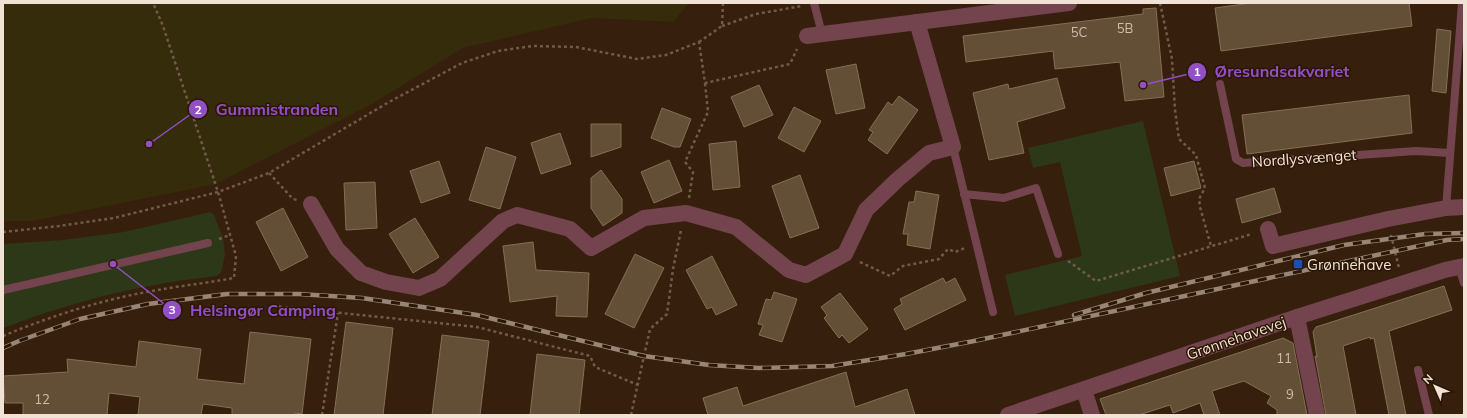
<svg xmlns="http://www.w3.org/2000/svg" width="1467" height="418" viewBox="0 0 1467 418" font-family="Mulish,sans-serif">
	<style>
		.green { fill: #2d3818 }
		.sand { fill: #342c0b }
		.building { fill: #634f35; stroke: #856f55 }
		.lines { fill: none; stroke-linecap: round; stroke-linejoin: round }
		.path { stroke: #705b4a; stroke-width: 2.5; stroke-dasharray: 3 3; stroke-linecap: butt }
		.lane { stroke: #73444e; stroke-width: 8 }
		.street { stroke: #73444e; stroke-width: 16 }
		.rail-casing { stroke: #988576; stroke-width: 4.5 }
		.rail { stroke: #2b1603; stroke-width: 3; stroke-dasharray: 9; stroke-linecap: butt }
		.transit-dot { fill: #1a4fb4; stroke: #2b1603; stroke-width: 1.5 }
		.labels { text-anchor: middle; dominant-baseline: central; stroke-width: 3; stroke-linejoin: round; paint-order: stroke }
		.number-label { font-size: 13px; fill: #cebdae }
		.street-label { font-size: 15px; fill: #f1e2d6; stroke: #2b1603 }
		.poi-label { font-size: 15px; fill: #f1e2d6; stroke: #2b1603; text-anchor: start }
		.leader { fill: none; stroke: #9350c4; stroke-width: 1.5 }
		.callout-dot { fill: #9350c4; stroke: #2b1603; stroke-width: 1.5 }
		.mark-label { font-size: 12px; text-anchor: middle; font-weight: bold; fill: #fff }
		.callout-label { font-size: 16px; text-anchor: middle; font-weight: bold; fill: #9350c4; stroke: #2b1603; stroke-width: 3; stroke-linejoin: round; paint-order: stroke }
	</style>
	<rect width="100%" height="100%" fill="#361f0c"/>
	<g class="green">
		<polygon points="1143,121 1180,276 1015,316 1005,275 1082,256 1060,162 1033,168 1028,148"/>
		<path d="M210 212 214 215 223 238 225 255 221 273 216 276C194 279 172 281 150 286 100 295 51 310 3 328V244L63 240 124 232Z"/>
	</g>
	<polygon class="sand" points="3,3 689,3 673,22 592,18 463,48 372,104 216,184 33,221 3,221"/>
	<g class="building">
		<polygon points="1251,3 1409,3 1412,26 1221,51 1215,8"/>
		<polygon points="1156,8 1164,97 1125,101 1120,62 1055,69 1053,51 966,62 963,36 1143,14 1143,9"/>
		<polygon points="1437,29 1451,31 1446,93 1432,91"/>
		<polygon points="856,64 865,108 836,114 826,70"/>
		<polygon points="1057,78 1065,108 1017,122 1024,153 989,160 973,93 1008,84 1009,89"/>
		<polygon points="759,85 773,115 744,127 731,97"/>
		<polygon points="1409,95 1412,133 1247,154 1242,115"/>
		<polygon points="899,96 918,110 887,154 868,140 873,132 869,130 888,102 892,105"/>
		<polygon points="794,107 821,121 804,152 778,138"/>
		<polygon points="662,108 691,119 680,147 674,147 651,138"/>
		<polygon points="591,124 621,124 621,147 591,157"/>
		<polygon points="560,133 571,164 541,174 531,143"/>
		<polygon points="736,141 740,187 713,190 709,144"/>
		<polygon points="486,147 516,157 500,209 469,200"/>
		<polygon points="669,160 682,191 654,203 641,172"/>
		<polygon points="439,161 450,193 421,203 410,171"/>
		<polygon points="1194,161 1201,188 1171,196 1164,168"/>
		<polygon points="601,170 622,199 622,213 603,226 591,208 591,178"/>
		<polygon points="800,175 819,228 790,238 772,186"/>
		<polygon points="375,182 377,228 346,230 344,183"/>
		<polygon points="1274,188 1281,212 1242,223 1236,199"/>
		<polygon points="916,191 939,195 930,249 907,245 908,234 903,234 909,202 914,202"/>
		<polygon points="283,208 308,257 281,271 256,222"/>
		<polygon points="415,218 439,257 413,273 389,234"/>
		<polygon points="533,242 536,270 589,273 587,317 556,316 557,296 510,302 503,246"/>
		<polygon points="635,254 664,268 634,328 605,314"/>
		<polygon points="712,256 737,305 716,315 712,307 707,309 686,270"/>
		<polygon points="943,278 946,283 955,278 966,300 905,330 894,309 902,304 900,299"/>
		<polygon points="1444,286 1452,310 1389,331 1406,415 1389,415 1374,338 1370,339 1370,337 1343,346 1356,415 1326,415 1315,356 1317,357 1313,332 1316,327"/>
		<polygon points="774,292 797,299 782,342 759,335 763,325 758,324 766,299 771,300"/>
		<polygon points="840,293 868,329 849,343 842,335 839,338 824,318 827,315 821,307"/>
		<polygon points="346,322 393,328 383,415 334,415"/>
		<polygon points="250,332 311,339 302,414 295,413 294,415 232,415 232,408 203,404 201,415 138,415 140,397 109,393 107,415 23,415 23,403 5,403 3,376 68,372 67,359 136,367 139,341 201,349 197,379 244,384"/>
		<polygon points="442,335 489,341 480,415 432,415"/>
		<polygon points="1283,338 1293,343 1307,415 1277,415 1277,410 1267,403 1271,396 1244,381 1212,391 1220,415 1204,415 1200,403 1173,413 1170,405 1139,415 1106,415 1100,399"/>
		<polygon points="537,354 585,360 579,415 530,415"/>
		<polygon points="846,372 855,407 907,389 915,415 708,415 703,398 737,387 743,406"/>
	</g>
	<g class="lines">
		<g class="path">
			<polyline points="1160,3 1172,59 1175,110 1179,139 1196,155 1205,188 1199,199 1200,207 1211,246"/>
			<polyline points="722,26 756,14 802,6"/>
			<polyline points="699,42 722,26 723,3"/>
			<polyline points="269,173 293,199 297,200"/>
			<polyline points="689,198 693,172 685,162 708,112 705,83"/>
			<polyline points="3,232 59,226 114,218 218,192 269,173 389,102 462,63 498,51 532,46 576,47 637,59 666,55 699,42 705,83 790,64 797,49"/>
			<polyline points="1391,235 1399,268"/>
			<polyline points="219,239 230,235"/>
			<polyline points="1068,261 1096,281 1252,234"/>
			<polyline points="860,262 890,276 903,266 939,259 948,249 955,252 965,248"/>
			<polyline points="273,306 477,327 590,356 595,367 638,385"/>
			<path d="M3 336C51 316 101 300 152 291 179 286 207 283 234 278L236 256 218 192 163 26 153 3"/>
			<polyline points="322,415 338,313"/>
			<polyline points="631,415 650,329 667,314 673,269 681,230"/>
		</g>
		<g class="lane">
			<polyline points="814,3 822,34"/>
			<polyline points="1220,84 1236,159 1243,163 1416,151 1450,153"/>
			<polyline points="953,147 993,312"/>
			<polyline points="964,194 1004,198 1036,188 1058,254"/>
			<polyline points="1446,208 1462,3"/>
			<polyline points="1459,267 1464,283"/>
			<polyline points="3,290 208,243"/>
			<polyline points="1418,370 1429,415"/>
		</g>
		<g class="street">
			<polyline points="807,36 1069,3"/>
			<polyline points="311,204 337,249 361,273 386,282 419,288 440,279 503,221 517,215 570,229 591,248 644,218 686,213 736,227 789,270 806,275 845,254 866,210 897,180 929,153 953,147 917,22"/>
			<polyline points="1268,229 1273,246 1388,219 1446,208 1464,207"/>
			<polyline points="1297,317 1317,415"/>
			<polyline points="1084,390 1092,415"/>
			<polyline points="1008,415 1297,317 1445,270 1464,266"/>
		</g>
		<defs>
			<g id="rail">
				<polyline points="1074,315 1146,293 1344,245 1425,234 1464,233"/>
				<polyline points="3,348 19,341 80,319 148,304 227,294 299,294 362,298 477,315 644,356 709,365 759,368 832,366 906,354 974,341 1447,240 1464,239"/>
			</g>
		</defs>
		<use href="#rail" class="rail-casing"/>
		<use href="#rail" class="rail"/>
	</g>
	<rect class="transit-dot" x="1293" y="259" width="10" height="10" rx="2"/>
	<g class="labels">
		<g class="number-label">
			<text x="1125" y="28">5B</text>
			<text x="1079" y="32">5C</text>
			<text x="1284" y="358">11</text>
			<text x="1290" y="394">9</text>
			<text x="42" y="399">12</text>
		</g>
		<g class="street-label">
			<text transform="translate(1304 158) rotate(-4)">Nordlysvænget</text>
			<text transform="translate(1236 338) rotate(-19)">Grønnehavevej</text>
		</g>
		<g class="poi-label">
			<text x="1307" y="264">Grønnehave</text>
		</g>
	</g>
	<path class="leader" d="M1143 85L1197 72M149 144L198 109M113 264L172 310"/>
	<g class="callout-dot">
		<circle cx="1143" cy="85" r="4"/>
		<circle cx="149" cy="144" r="4"/>
		<circle cx="113" cy="264" r="4"/>
		<circle cx="1197" cy="72" r="10"/>
		<circle cx="198" cy="109" r="10"/>
		<circle cx="172" cy="310" r="10"/>
	</g>
	<g class="mark-label">
		<text x="1197" y="76">1</text>
		<text x="198" y="114">2</text>
		<text x="172" y="314">3</text>
	</g>
	<g class="callout-label">
		<text x="1282" y="77">Øresundsakvariet</text>
		<text x="277" y="115">Gummistranden</text>
		<text x="263" y="316">Helsingør Camping</text>
	</g>
	<rect width="1467" height="418" fill="none" stroke="#f1e2d6" stroke-width="8"/>
	<g transform="translate(1435 386) rotate(315)" stroke="#2b1603" stroke-width="3" paint-order="stroke">
	<path d="M0-3L7 15L0 10L-7 15Z" fill="#f1e2d6"/>
	<text y="-6" font-size="11" font-weight="bold" text-anchor="middle" fill="#f1e2d6">N</text>
	</g>
</svg>
